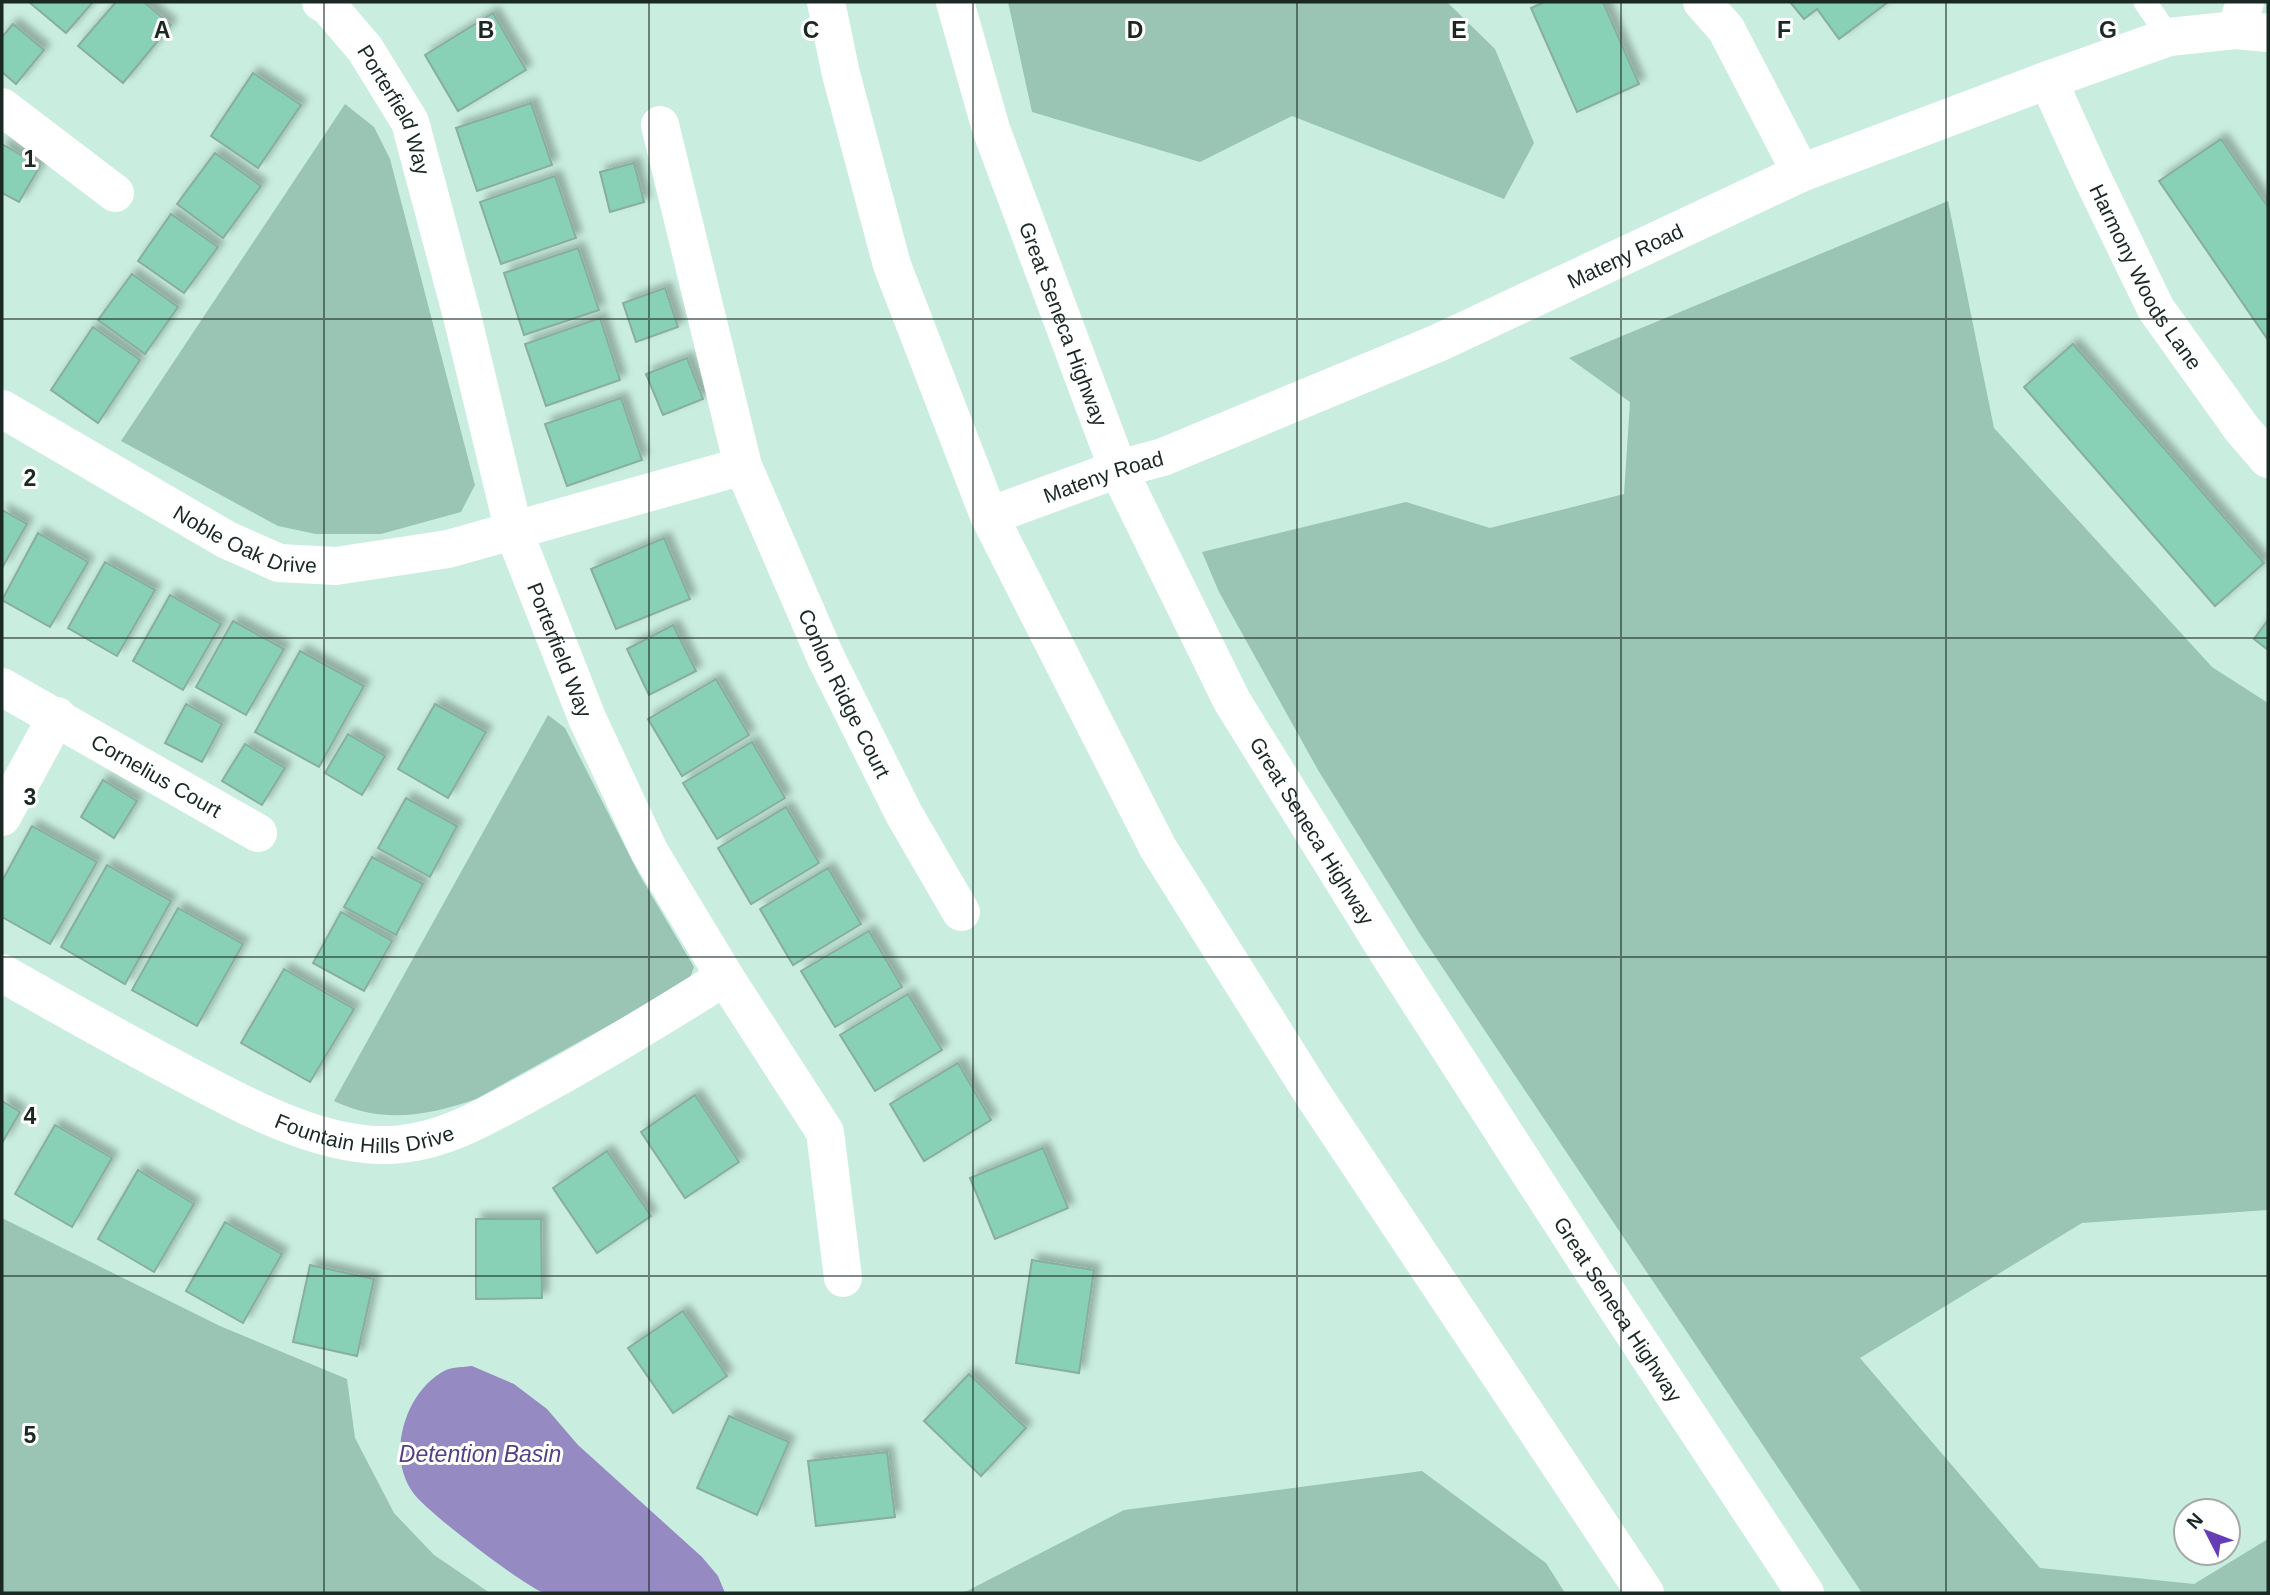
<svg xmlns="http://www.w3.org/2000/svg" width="2270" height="1595" viewBox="0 0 2270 1595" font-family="Helvetica,sans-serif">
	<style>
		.green { fill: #9ac4b4 }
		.water { fill: #968ac2 }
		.building { fill: #88d1b6; stroke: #89ad9f; stroke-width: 2; filter: url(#shadow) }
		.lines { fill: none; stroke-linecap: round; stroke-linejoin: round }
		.lane { stroke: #fff; stroke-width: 23 }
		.street { stroke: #fff; stroke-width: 38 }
		.secondary { stroke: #fff; stroke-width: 38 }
		.primary { stroke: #fff; stroke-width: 38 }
		.grid { fill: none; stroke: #1b2924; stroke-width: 2; stroke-opacity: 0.55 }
		.labels { text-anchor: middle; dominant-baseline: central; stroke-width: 6; stroke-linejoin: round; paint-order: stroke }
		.street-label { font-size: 21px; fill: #1b2924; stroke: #fff }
		.water-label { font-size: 23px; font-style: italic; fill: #523f85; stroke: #fff }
		.grid-label { font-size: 23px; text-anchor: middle; font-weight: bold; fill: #1b2924; stroke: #fff; stroke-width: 6; stroke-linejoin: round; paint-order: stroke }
	</style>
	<defs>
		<filter id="shadow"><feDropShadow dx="6" dy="-6" stdDeviation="3.5" flood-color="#0004"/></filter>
	</defs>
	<rect width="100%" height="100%" fill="#c9eedf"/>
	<g class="green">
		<polygon points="1008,2 1447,2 1495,49 1534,143 1504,199 1292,116 1200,162 1032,112"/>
		<polygon points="345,104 374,127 390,159 475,485 461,512 381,534 316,534 278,526 121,441"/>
		<polygon points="1948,201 1994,428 2212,667 2268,703 2268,1210 2082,1223 1860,1358 2040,1568 2194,1584 2268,1539 2268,1593 1862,1593 1420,934 1318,770 1219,592 1202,552 1406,502 1490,528 1624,494 1630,402 1569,358"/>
		<path d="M548 715 565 728 639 874 694 967 689 981 476 1099C428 1116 382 1124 334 1101Z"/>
		<polygon points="2,1218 220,1326 347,1379 355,1438 394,1513 434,1555 490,1593 2,1593"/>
		<polygon points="1422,1471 1546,1563 1565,1593 958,1593 967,1591 1124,1510"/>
	</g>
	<path class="water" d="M472 1366 514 1384 547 1409 578 1445 702 1557 718 1576 725 1593C681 1593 636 1593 592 1593 578 1593 558 1595 544 1593 524 1586 427 1512 414 1494 385 1457 405 1390 446 1370 453 1367 464 1367 472 1366Z"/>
	<g class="building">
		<polygon points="29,2 93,2 66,33"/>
		<polygon points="116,2 144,2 171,25 123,83 78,46"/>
		<polygon points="1545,2 1603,2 1639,84 1577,112 1531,8"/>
		<polygon points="1790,2 1888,2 1839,39 1817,9 1804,19"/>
		<polygon points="493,13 526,70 458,111 425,55"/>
		<polygon points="13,24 44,50 16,84 2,72 2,37"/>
		<polygon points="253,73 301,105 258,168 211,136"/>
		<polygon points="531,103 552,165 477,191 456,128"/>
		<polygon points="2221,139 2268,207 2268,340 2159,181"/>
		<polygon points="2,144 40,166 19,202 2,193"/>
		<polygon points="215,153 261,186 223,238 177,204"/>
		<polygon points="634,163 644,202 610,212 600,172"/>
		<polygon points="555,176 576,238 501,264 480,202"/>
		<polygon points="171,214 218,247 184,293 138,261"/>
		<polygon points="578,248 599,310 524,335 504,273"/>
		<polygon points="132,274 178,307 145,354 98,320"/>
		<polygon points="665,288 678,327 636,342 623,303"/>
		<polygon points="600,318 620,380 546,406 525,344"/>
		<polygon points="93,327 140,360 98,423 51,390"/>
		<polygon points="2073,344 2264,563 2215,606 2024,387"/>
		<polygon points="687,358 703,399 663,415 646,374"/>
		<polygon points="621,398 642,460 567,486 545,424"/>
		<polygon points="2,510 27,524 2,568"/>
		<polygon points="38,533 88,562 50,627 2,600"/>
		<polygon points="664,538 690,599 616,629 591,569"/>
		<polygon points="105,562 155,590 117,656 68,628"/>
		<polygon points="170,595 221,624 183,690 133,661"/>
		<polygon points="2268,620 2268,650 2254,639"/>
		<polygon points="233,621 284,649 246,715 196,687"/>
		<polygon points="673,625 696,671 649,695 627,649"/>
		<polygon points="300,651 364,686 319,767 255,732"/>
		<polygon points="716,679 749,735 682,776 648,719"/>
		<polygon points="186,704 222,724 202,762 165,743"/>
		<polygon points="435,704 486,732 448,798 398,769"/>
		<polygon points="348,734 385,756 362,795 325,773"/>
		<polygon points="752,742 785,798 717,839 683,783"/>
		<polygon points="245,744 285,768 262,805 222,781"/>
		<polygon points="103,780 137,801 114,838 81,817"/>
		<polygon points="406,798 457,826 430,877 378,848"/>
		<polygon points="786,807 819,863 751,904 718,848"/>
		<polygon points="32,826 97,862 50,944 2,917 2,881"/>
		<polygon points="372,857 423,884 396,935 344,907"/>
		<polygon points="107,865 171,901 125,984 61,947"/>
		<polygon points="828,868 861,924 793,965 760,909"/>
		<polygon points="178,908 243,944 197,1026 132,990"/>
		<polygon points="341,912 392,941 364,991 313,963"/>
		<polygon points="869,931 902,987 835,1027 801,971"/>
		<polygon points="284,969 354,1009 310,1082 241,1043"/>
		<polygon points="908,994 942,1050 875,1091 840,1035"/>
		<polygon points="958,1063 991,1120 924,1161 890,1104"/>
		<polygon points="695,1095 739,1162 685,1198 641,1132"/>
		<polygon points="2,1101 20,1112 2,1143"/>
		<polygon points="55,1125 112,1158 72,1227 15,1194"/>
		<polygon points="1043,1148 1068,1208 995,1239 970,1178"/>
		<polygon points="607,1151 651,1216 597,1253 553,1188"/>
		<polygon points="138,1170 194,1204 154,1272 98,1239"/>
		<polygon points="476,1219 541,1219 542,1298 476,1299"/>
		<polygon points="225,1222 282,1254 243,1323 186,1291"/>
		<polygon points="1032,1260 1094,1270 1079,1373 1016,1363"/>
		<polygon points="310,1265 374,1279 357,1356 293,1342"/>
		<polygon points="683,1311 727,1376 673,1413 628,1348"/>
		<polygon points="969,1374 1026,1428 981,1476 924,1421"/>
		<polygon points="729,1416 789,1442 757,1515 697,1488"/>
		<polygon points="887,1452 895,1517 816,1526 808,1461"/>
	</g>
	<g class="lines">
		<polyline class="lane" points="2145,2 2169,37"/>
		<g class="street">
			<path id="s1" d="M321 2 329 7 365 49 410 122 462 316 514 532 587 718 649 851 725 977 825 1132 843 1278"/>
			<polyline points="1702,2 1726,29 1801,173"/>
			<polyline points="2236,30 2245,2"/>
			<path id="s2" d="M2048 80 2092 177 2156 309 2242 429 2268 459"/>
			<polyline points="2,107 115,193"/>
			<path id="s3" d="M660 125 743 466 826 658 904 814 961 912"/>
			<path id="s4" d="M2 409 227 540 279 563 336 566 448 549 743 466"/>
			<path id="s5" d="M2 687 258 833"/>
			<polyline points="2,817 57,716"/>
			<path id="s6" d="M2 973C62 1007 122 1041 183 1073 246 1106 329 1153 402 1144 449 1139 488 1115 529 1093 596 1057 661 1017 725 977"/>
		</g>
		<path class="secondary" id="s7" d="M989 516 1118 469 1163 457 1438 343 1801 173 2048 80 2169 37 2236 30 2268 33"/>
		<g class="primary">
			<polyline points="826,2 841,74 892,265 989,516 1158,848 1312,1093 1645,1593"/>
			<path id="s8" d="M955 2 991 129 1118 469 1232 701 1392 959 1617 1308 1805 1593"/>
		</g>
	</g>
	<path class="grid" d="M324 2V1593M649 2V1593M973 2V1593M1297 2V1593M1621 2V1593M1946 2V1593M2 319H2268M2 638H2268M2 957H2268M2 1276H2268"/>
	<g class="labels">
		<g class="street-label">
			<text stroke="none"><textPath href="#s1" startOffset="133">Porterfield Way</textPath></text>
			<text stroke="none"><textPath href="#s7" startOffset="688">Mateny Road</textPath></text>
			<text stroke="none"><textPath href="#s2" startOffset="220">Harmony Woods Lane</textPath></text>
			<text stroke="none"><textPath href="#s8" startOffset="340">Great Seneca Highway</textPath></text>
			<text stroke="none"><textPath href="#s7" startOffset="121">Mateny Road</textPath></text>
			<text stroke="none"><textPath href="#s4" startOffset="278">Noble Oak Drive</textPath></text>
			<text stroke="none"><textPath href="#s1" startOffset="700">Porterfield Way</textPath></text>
			<text stroke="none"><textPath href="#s3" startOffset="600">Conlon Ridge Court</textPath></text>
			<text stroke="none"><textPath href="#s5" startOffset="178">Cornelius Court</textPath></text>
			<text stroke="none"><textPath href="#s8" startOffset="906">Great Seneca Highway</textPath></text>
			<text stroke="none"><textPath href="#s6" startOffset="402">Fountain Hills Drive</textPath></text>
			<text stroke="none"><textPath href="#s8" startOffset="1474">Great Seneca Highway</textPath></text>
		</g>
		<g class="water-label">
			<text x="480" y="1454">Detention Basin</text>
		</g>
	</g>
	<g class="grid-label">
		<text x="162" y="38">A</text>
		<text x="486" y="38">B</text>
		<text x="811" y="38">C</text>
		<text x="1135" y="38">D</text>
		<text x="1459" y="38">E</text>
		<text x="1784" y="38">F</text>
		<text x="2108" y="38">G</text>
		<text x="30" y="167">1</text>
		<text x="30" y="486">2</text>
		<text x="30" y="805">3</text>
		<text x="30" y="1124">4</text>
		<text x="30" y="1443">5</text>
	</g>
	<rect width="2270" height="1595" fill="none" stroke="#1b2924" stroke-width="7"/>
	<g transform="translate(2207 1532) rotate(312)"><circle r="33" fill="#ffffff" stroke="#a4a9a7" stroke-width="2"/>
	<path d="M0-5L12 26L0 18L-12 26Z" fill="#653db5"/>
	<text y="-10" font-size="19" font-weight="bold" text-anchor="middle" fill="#1b2924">N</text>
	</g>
</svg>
